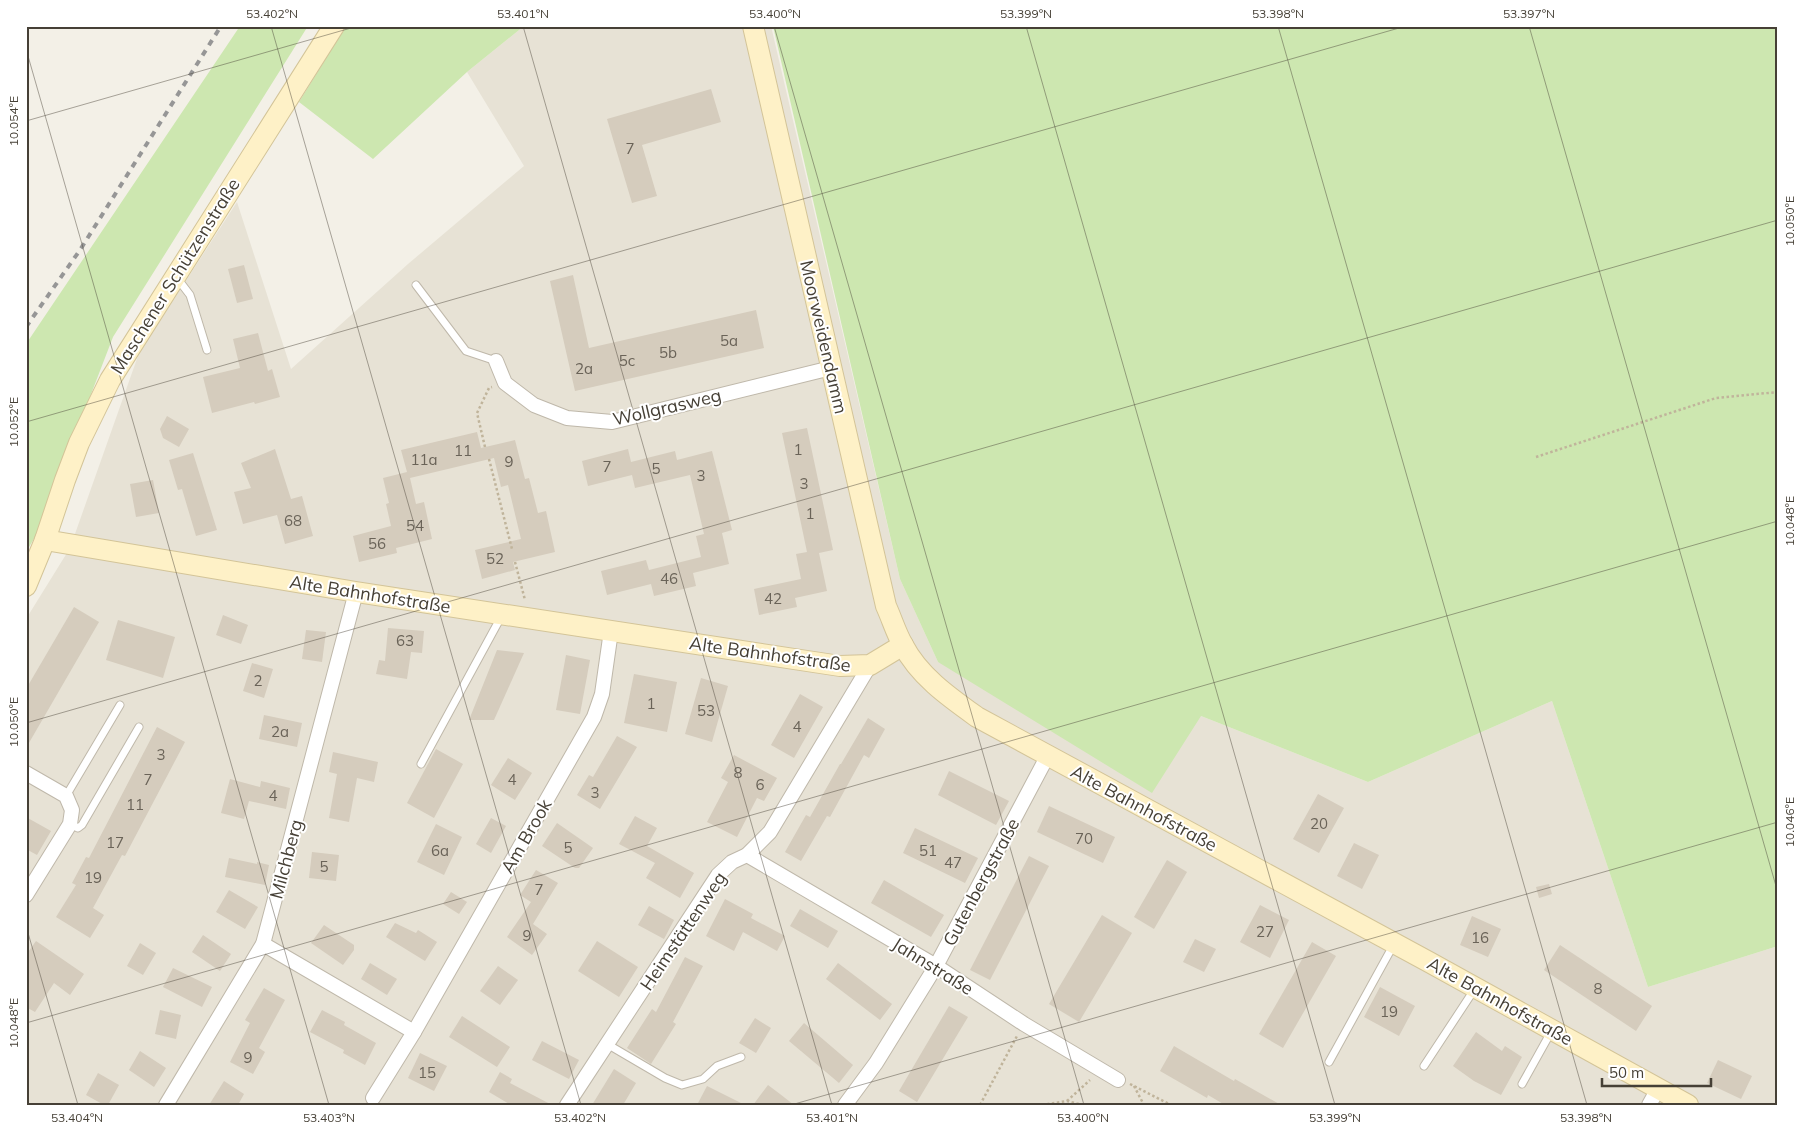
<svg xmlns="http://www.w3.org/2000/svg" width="1804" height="1131" viewBox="0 0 1804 1131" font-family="Mulish,sans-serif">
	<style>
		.residential { fill: #e7e2d5 }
		.green { fill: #cde7b0 }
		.building { fill: #d5ccbd }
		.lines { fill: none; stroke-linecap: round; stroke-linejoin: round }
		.lane-casing { stroke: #bfb8aa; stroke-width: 9 }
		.street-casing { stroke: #bfb8aa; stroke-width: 16 }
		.secondary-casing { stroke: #d3c498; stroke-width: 22 }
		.path { stroke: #c0b49b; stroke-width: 2.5; stroke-dasharray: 2.5 2.5; stroke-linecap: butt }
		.lane { stroke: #fff; stroke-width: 7 }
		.street { stroke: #fff; stroke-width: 14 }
		.secondary { stroke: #fef1c7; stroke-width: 20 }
		.rail { stroke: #969696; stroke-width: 4; stroke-dasharray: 6 6; stroke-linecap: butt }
		.ticks { fill: none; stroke: #464036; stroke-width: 1; stroke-opacity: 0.45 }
		.labels { text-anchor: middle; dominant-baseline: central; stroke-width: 4; stroke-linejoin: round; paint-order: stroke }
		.number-label { font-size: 15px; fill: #6a6358 }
		.street-label { font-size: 18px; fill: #464036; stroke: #fff }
		.neatline { fill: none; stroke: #464036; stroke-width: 2 }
		.ticks-label { font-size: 12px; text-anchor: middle; fill: #464036 }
	</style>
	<rect width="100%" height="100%" fill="#f3f0e7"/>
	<polygon class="residential" points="524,26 771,26 900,579 938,662 1201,716 1368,782 1552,701 1648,987 1778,946 1778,1105 26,1105 26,619 70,548 139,353 237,202 291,369 408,264 524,166 467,72"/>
	<g class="green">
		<polygon points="240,26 308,26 113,337 38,532 26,552 26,344"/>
		<polygon points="346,26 524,26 467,72 373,159 299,102"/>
		<polygon points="773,26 1778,26 1778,946 1648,987 1552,701 1368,782 1201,716 1152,793 938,662 900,579"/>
	</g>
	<g class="building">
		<polygon points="711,89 721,122 642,145 657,196 632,203 607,119"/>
		<polygon points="244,265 253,299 237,303 228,269"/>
		<polygon points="573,275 589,348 756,310 764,348 575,391 550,281"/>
		<polygon points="258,333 268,371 272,369 280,397 255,404 254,402 212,413 203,377 240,368 233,339"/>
		<polygon points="167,416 189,429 179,447 163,438 160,429"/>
		<polygon points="807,428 833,550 819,553 827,591 795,598 797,607 759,615 754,589 801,579 796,554 807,552 782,433"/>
		<polygon points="477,432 481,448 515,440 525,479 529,478 538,513 546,511 555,552 513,562 515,570 482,579 475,550 521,539 508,485 501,487 494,458 410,478 416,504 424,502 432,539 396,548 397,553 359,562 353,536 391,526 386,504 389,503 383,478 407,472 401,450"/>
		<polygon points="275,449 291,499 302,496 313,536 285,544 277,515 243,524 234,492 251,488 241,463"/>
		<polygon points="628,449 631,462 675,451 677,460 712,451 732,530 722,533 729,564 693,573 696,586 654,596 651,584 607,595 601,571 646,560 649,570 701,557 696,536 704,534 690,475 635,488 632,475 588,486 582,461"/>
		<polygon points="193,453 217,530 196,536 182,489 178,490 169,460"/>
		<polygon points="153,480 159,513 136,517 130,484"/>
		<polygon points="74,607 99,622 26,748 26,689"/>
		<polygon points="223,615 248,625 241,644 216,635"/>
		<polygon points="118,620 175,637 163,678 106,660"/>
		<polygon points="388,628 424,631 422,653 411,652 407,679 376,674 379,660 385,661"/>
		<polygon points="306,630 326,632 322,662 302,659"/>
		<polygon points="497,650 524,653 494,720 469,720"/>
		<polygon points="566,655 590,660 580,714 556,710"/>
		<polygon points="252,663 273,669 264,698 243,691"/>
		<polygon points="634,674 677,682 667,732 624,723"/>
		<polygon points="701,678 728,686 712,742 685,734"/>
		<polygon points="800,694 823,707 794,758 771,745"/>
		<polygon points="264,715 302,723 297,747 259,739"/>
		<polygon points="868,718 885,729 869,758 864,755 830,817 827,816 801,861 785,852 806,815 810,817 840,764 841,764"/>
		<polygon points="157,727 185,742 125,856 122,855 93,908 104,915 90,938 56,917 76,885 72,883 86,857 89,858"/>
		<polygon points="617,736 637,747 600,809 577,795 589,775 593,777"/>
		<polygon points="436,749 463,764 434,818 407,803"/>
		<polygon points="333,752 378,762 374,782 357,778 349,822 329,818 337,774 329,772"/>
		<polygon points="734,755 777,778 764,801 757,798 737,837 707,822 728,782 721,778"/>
		<polygon points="508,758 532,773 515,800 491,785"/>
		<polygon points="949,771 1009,801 996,825 938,795"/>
		<polygon points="230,779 260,787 261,781 290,788 286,809 249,801 244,819 221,813"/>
		<polygon points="1318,794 1344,808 1319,853 1293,839"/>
		<polygon points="1049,806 1115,837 1103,863 1037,832"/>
		<polygon points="635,816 657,828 647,846 694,873 680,898 646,878 655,863 619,844"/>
		<polygon points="26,817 51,831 37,855 26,849"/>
		<polygon points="491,818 506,826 491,853 476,844"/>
		<polygon points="557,823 593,848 579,868 575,868 542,846"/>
		<polygon points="436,824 462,837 444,875 417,862"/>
		<polygon points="915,828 978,858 965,883 903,853"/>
		<polygon points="1354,843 1379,855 1362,889 1337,876"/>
		<polygon points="312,852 339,855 336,881 309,878"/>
		<polygon points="1029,856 1049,866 990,980 970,970"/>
		<polygon points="229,858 257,864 257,862 269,865 265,885 225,877"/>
		<polygon points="1167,860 1187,872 1154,929 1134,917"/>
		<polygon points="536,870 558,883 533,924 547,934 532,955 507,937 531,902 520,895"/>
		<polygon points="884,880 944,915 931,937 871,903"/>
		<polygon points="1549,884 1552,894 1539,898 1536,887"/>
		<polygon points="229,890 258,907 245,929 216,912"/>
		<polygon points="451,892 467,902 459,914 443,904"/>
		<polygon points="725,899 753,914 751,918 785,936 777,951 743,932 734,951 706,936"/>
		<polygon points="1260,905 1289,920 1270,958 1240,942"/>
		<polygon points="649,906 674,920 664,939 638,925"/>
		<polygon points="800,909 838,931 828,948 790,926"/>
		<polygon points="1102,915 1132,933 1079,1022 1049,1004"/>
		<polygon points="1472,916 1501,929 1488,957 1460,945"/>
		<polygon points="395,923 416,933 418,930 437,942 425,961 386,937"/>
		<polygon points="324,925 354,945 354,950 343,965 311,943"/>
		<polygon points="203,935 231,954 220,971 192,952"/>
		<polygon points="1195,939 1216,949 1204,972 1183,962"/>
		<polygon points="36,941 84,974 70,995 54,983 35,1012 26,1007 26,955"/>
		<polygon points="597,941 638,967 619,997 578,971"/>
		<polygon points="1312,942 1336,956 1283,1048 1259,1034"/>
		<polygon points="140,943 156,953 143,975 127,966"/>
		<polygon points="1560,945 1652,1006 1636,1031 1544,970"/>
		<polygon points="685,957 703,966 673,1022 676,1024 651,1064 627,1048 652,1009 656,1012"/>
		<polygon points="370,963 397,979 387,995 361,979"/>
		<polygon points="838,963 892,1004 880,1020 826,979"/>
		<polygon points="498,966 518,980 500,1005 480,991"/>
		<polygon points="173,968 212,987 202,1007 163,987"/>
		<polygon points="1380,987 1415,1006 1399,1036 1364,1017"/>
		<polygon points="264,988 285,1000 259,1048 265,1052 253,1074 230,1062 250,1023 245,1020"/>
		<polygon points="949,1006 968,1017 917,1102 899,1091"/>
		<polygon points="160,1010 181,1015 176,1039 155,1034"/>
		<polygon points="322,1010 345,1022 344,1025 376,1043 365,1065 343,1053 344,1050 310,1032"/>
		<polygon points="462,1016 510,1047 497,1067 449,1037"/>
		<polygon points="755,1018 771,1028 756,1053 739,1043"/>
		<polygon points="804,1023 853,1065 839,1083 789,1041"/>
		<polygon points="1476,1032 1502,1051 1505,1046 1522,1057 1501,1095 1474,1081 1453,1066"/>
		<polygon points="542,1041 579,1060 569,1079 532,1060"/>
		<polygon points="1174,1046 1234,1081 1235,1079 1281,1105 1225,1105 1208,1095 1207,1098 1160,1071"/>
		<polygon points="140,1051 166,1068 154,1087 129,1070"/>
		<polygon points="420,1053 447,1066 434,1091 408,1078"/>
		<polygon points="1718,1060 1752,1076 1741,1099 1707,1083"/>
		<polygon points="614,1069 636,1083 623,1105 592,1105"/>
		<polygon points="500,1072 512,1079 510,1083 552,1105 511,1105 489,1092"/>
		<polygon points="98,1073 119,1085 108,1105 104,1105 86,1095"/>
		<polygon points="224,1081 244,1094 238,1105 209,1105"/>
		<polygon points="768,1085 780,1094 794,1105 753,1105"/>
		<polygon points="707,1086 745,1105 697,1105"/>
	</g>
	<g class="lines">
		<defs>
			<g id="lane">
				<polyline points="177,278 190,295 207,350"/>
				<polyline points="416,285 466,351 496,361"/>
				<polyline points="421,764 501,617"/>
				<polyline points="66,796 120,705"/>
				<polyline points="70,824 78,828 82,825 139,727"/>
				<polyline points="607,1044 665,1078 682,1085 703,1079 717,1066 741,1057"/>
				<polyline points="1329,1062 1394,944"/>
				<polyline points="1424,1066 1474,990"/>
				<polyline points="1522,1084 1551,1032"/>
			</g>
			<g id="street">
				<polyline points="496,361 505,383 534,405 567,418 612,422 831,368"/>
				<polyline points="26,773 66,796 72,810 70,824 26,895"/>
				<polyline points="747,855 936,966 1024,1024 1118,1080"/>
				<polyline points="263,944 414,1032"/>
				<polyline points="373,1098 414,1032 594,717 602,694 611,631"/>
				<polyline points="166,1105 263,944 356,592"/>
				<polyline points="567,1105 718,875 732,862 747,855 770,832 870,665"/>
				<polyline points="845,1105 876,1063 936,966 1047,757"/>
				<polyline points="1649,1105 1658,1089"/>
			</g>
			<g id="secondary">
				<path d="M753 26 886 606C892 619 896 633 903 645 919 676 949 697 977 717L1429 962 1688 1105"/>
				<polyline points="45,540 356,592 840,666 870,665 903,645"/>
				<polyline points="26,586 45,540 65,480 79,443 110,380 334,26"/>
			</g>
		</defs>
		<use href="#lane" class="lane-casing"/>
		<use href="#street" class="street-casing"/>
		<use href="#secondary" class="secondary-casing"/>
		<g class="path">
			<polyline points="485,447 477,413 489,388 492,387"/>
			<polyline points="1536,457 1716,398 1778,392"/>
			<polyline points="489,459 512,549"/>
			<polyline points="515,562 525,600"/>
			<polyline points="1130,1084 1171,1105"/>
			<polyline points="1134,1086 1144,1105"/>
			<polyline points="1067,1101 1090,1080"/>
			<polyline points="981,1105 981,1103 1017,1036"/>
			<polyline points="1042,1105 1067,1101 1083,1105"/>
		</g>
		<use href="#lane" class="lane"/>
		<use href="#street" class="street"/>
		<use href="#secondary" class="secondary"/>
		<polyline class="rail" points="26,327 80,250 221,26"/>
	</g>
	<path class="ticks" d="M271 26 581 1105M523 26 832 1105M774 26 1084 1105M1026 26 1335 1105M1278 26 1587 1105M1529 26 1778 893M26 49 329 1105M26 121 358 26M26 422 1406 26M26 723 1778 220M26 926 78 1105M26 1023 1778 521M791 1105 1778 822"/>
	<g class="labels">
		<g class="number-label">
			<text x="630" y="148">7</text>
			<text x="729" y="340">5a</text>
			<text x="668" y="352">5b</text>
			<text x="627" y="360">5c</text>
			<text x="584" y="368">2a</text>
			<text x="798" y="449">1</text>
			<text x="463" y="450">11</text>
			<text x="424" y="459">11a</text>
			<text x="509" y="461">9</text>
			<text x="607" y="466">7</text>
			<text x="656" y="468">5</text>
			<text x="701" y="475">3</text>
			<text x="804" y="483">3</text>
			<text x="810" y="513">1</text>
			<text x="293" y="520">68</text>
			<text x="415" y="525">54</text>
			<text x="377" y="543">56</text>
			<text x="495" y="558">52</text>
			<text x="669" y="578">46</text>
			<text x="773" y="598">42</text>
			<text x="405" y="640">63</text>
			<text x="258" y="680">2</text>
			<text x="651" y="703">1</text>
			<text x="706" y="710">53</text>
			<text x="797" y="726">4</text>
			<text x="280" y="731">2a</text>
			<text x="161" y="754">3</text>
			<text x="738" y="772">8</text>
			<text x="148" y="779">7</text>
			<text x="512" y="779">4</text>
			<text x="760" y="784">6</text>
			<text x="595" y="792">3</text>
			<text x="273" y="795">4</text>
			<text x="135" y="804">11</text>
			<text x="1319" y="823">20</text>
			<text x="1084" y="838">70</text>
			<text x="115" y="842">17</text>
			<text x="568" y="847">5</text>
			<text x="440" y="850">6a</text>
			<text x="928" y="850">51</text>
			<text x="953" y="862">47</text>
			<text x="324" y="866">5</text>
			<text x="93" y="877">19</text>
			<text x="539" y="889">7</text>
			<text x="1265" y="931">27</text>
			<text x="527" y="935">9</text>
			<text x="1480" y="937">16</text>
			<text x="1598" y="988">8</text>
			<text x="1389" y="1011">19</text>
			<text x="248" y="1057">9</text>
			<text x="427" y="1072">15</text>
		</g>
		<g class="street-label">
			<text transform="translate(175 276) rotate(-58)">Maschener Schützenstraße</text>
			<text transform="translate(824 337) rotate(77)">Moorweidendamm</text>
			<text transform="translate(667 407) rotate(-13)">Wollgrasweg</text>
			<text transform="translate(370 594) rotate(9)">Alte Bahnhofstraße</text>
			<text transform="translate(770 654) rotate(8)">Alte Bahnhofstraße</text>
			<text transform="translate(1144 808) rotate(28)">Alte Bahnhofstraße</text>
			<text transform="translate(526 836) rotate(-60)">Am Brook</text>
			<text transform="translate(286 859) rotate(-75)">Milchberg</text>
			<text transform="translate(981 882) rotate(-62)">Gutenbergstraße</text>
			<text transform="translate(683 931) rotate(-56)">Heimstättenweg</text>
			<text transform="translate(933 966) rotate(32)">Jahnstraße</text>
			<text transform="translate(1500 1001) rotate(29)">Alte Bahnhofstraße</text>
		</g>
	</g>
	<rect width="1804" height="1131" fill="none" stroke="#ffffff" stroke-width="55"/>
	<path d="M1602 1078v8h109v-8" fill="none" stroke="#464036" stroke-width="2.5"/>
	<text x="1609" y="1078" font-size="15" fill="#464036" stroke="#ffffff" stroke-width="4" paint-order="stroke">50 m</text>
	<rect x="28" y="28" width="1748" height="1076" class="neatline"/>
	<g class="ticks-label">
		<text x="272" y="18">53.402°N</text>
		<text x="523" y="18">53.401°N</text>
		<text x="775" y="18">53.400°N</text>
		<text x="1026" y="18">53.399°N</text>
		<text x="1278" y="18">53.398°N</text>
		<text x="1529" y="18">53.397°N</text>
		<text transform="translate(14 121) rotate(-90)" y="4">10.054°E</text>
		<text transform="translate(1790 221) rotate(-90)" y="4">10.050°E</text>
		<text transform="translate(14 422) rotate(-90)" y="4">10.052°E</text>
		<text transform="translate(1790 521) rotate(-90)" y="4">10.048°E</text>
		<text transform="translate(14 722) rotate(-90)" y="4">10.050°E</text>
		<text transform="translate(1790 822) rotate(-90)" y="4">10.046°E</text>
		<text transform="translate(14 1023) rotate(-90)" y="4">10.048°E</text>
		<text x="77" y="1122">53.404°N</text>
		<text x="329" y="1122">53.403°N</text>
		<text x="580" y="1122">53.402°N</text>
		<text x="832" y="1122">53.401°N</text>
		<text x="1083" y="1122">53.400°N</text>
		<text x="1335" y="1122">53.399°N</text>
		<text x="1586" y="1122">53.398°N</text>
	</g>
</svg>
